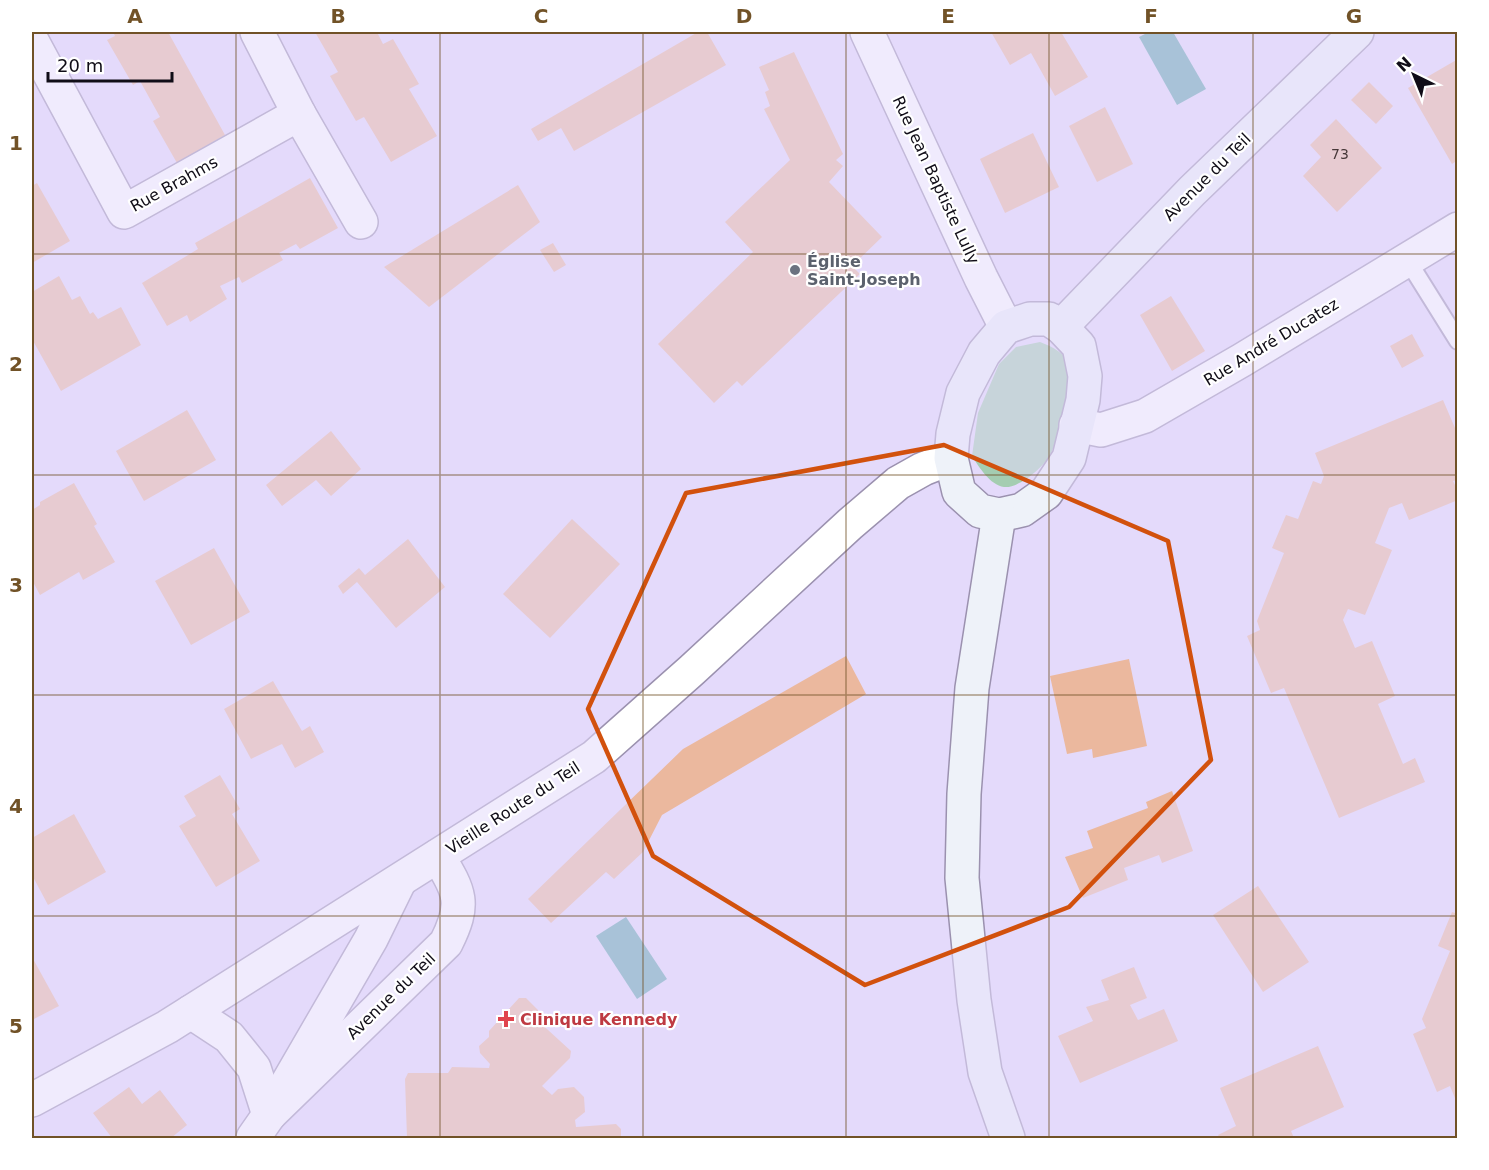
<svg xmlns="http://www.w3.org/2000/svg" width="1489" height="1170" viewBox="0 0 1489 1170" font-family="'DejaVu Sans',sans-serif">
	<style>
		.green { fill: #a4cdb1 }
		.water { fill: #61a4ad }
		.building { fill: #ebb89e }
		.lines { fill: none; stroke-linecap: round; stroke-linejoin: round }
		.service-casing { stroke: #9b91af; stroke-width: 20 }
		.minor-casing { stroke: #9b91af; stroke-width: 36 }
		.secondary-casing { stroke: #9b91af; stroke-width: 36 }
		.service { stroke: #fff; stroke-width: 16 }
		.minor { stroke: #fff; stroke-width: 33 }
		.secondary { stroke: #eef2f9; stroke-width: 33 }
		.marked { fill: none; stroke: #d2510d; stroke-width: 4.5; stroke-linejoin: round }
		.grid { fill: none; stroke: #715227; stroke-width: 1.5; stroke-opacity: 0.55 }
		.worship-dot { fill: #6b7280; stroke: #fff; stroke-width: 2 }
		.health-dot { fill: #e0444e; stroke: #fff; stroke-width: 2 }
		.labels { text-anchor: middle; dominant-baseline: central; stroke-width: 4.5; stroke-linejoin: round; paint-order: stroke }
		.number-label { font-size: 14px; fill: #473839 }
		.street-label { font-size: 16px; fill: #100d17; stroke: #fff }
		.worship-label { font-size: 16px; font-weight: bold; fill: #5b616d; stroke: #fff; text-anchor: start }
		.health-label { font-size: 16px; font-weight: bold; fill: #be3a42; stroke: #fff; text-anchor: start }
		.neatline { fill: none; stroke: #715227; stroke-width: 2 }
		.grid-label { font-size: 20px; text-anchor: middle; font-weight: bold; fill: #715227 }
	</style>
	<rect width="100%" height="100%" fill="#e4dafb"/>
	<path class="green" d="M1040 342C1053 347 1066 353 1070 367 1075 388 1061 433 1051 453 1046 465 1019 489 1004 487 990 485 979 467 972 456L978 413 999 364 1016 347Z"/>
	<g class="water">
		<polygon points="1149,32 1173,32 1206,89 1177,105 1139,37"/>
		<polygon points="626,917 667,979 637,999 596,936"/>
	</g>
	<g class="building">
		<polygon points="113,32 168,32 225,135 177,163 153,121 160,117 140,81 133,85 107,40 115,36"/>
		<polygon points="315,32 377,32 383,44 393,39 419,84 409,89 437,136 391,162 364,117 356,121 330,76 338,72"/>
		<polygon points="698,32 707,32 726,65 574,151 561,128 538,141 531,129"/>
		<polygon points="991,32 1061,32 1088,77 1055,96 1031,53 1010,65"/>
		<polygon points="794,52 843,154 836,160 843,166 829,182 882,237 852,266 860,274 742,386 737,381 714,403 658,344 753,252 725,222 790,160 764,109 770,106 765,92 769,90 759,67"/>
		<polygon points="1458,59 1458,160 1452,164 1408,88"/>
		<polygon points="1369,82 1393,106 1376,124 1351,100"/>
		<polygon points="1105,107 1133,164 1097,182 1069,126"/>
		<polygon points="1336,119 1382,168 1337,212 1303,176 1321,157 1310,145"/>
		<polygon points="1033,133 1059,187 1005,213 980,159"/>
		<polygon points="310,178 338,228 300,249 296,244 279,253 283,260 242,283 239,277 220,286 227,299 190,322 187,315 167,326 142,283 198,249 195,243"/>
		<polygon points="37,183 70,241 32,263 32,186"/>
		<polygon points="518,185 540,222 429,307 384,267"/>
		<polygon points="553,243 566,265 554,272 540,250"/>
		<polygon points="59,276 72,300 80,296 90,314 93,312 98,319 121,307 141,345 61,391 32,339 32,292"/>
		<polygon points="1171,296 1205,351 1172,371 1140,315"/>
		<polygon points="1412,334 1424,356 1402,368 1390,346"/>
		<polygon points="1443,400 1458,435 1458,480 1453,481 1458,491 1458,500 1409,520 1402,503 1389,508 1375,543 1392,550 1365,615 1348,609 1343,620 1355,648 1372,641 1395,696 1378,704 1403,764 1415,758 1425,782 1339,818 1284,688 1271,693 1247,636 1260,630 1257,621 1284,553 1272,548 1286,515 1298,519 1313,481 1321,484 1324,476 1315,453"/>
		<polygon points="187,410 216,460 144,501 116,451"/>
		<polygon points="331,431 361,469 331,496 316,480 282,506 266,485"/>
		<polygon points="74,483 97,524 94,526 115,562 83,580 79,572 40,595 32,580 32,510 40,505 40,502"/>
		<polygon points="572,519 620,564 550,638 503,594"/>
		<polygon points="408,539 445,587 396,628 357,582 343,594 338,586 359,568 365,575"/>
		<polygon points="214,548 250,612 191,645 155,581"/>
		<polygon points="846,656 866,694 662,815 643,852 614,879 606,872 551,923 528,899 683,749"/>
		<polygon points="1129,659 1147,746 1093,758 1092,749 1067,754 1050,676"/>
		<polygon points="273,681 302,731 310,726 324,752 295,768 282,744 251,759 224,709"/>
		<polygon points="220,775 240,809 232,814 260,861 216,887 179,826 196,816 184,796"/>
		<polygon points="1172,791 1193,851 1162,863 1159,855 1124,868 1128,880 1083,898 1065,857 1093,848 1087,831 1148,808 1146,802"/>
		<polygon points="74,814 106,872 48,905 32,875 32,838"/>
		<polygon points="1258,886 1309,962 1263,992 1213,915"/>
		<polygon points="1452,912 1458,914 1457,1103 1450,1086 1437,1092 1413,1034 1426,1028 1422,1019 1450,951 1438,946"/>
		<polygon points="32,957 59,1006 32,1020"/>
		<polygon points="1134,967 1147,998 1130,1005 1138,1020 1164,1009 1178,1041 1080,1083 1058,1036 1093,1021 1086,1007 1109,1000 1101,980"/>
		<polygon points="519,998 526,998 538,1010 538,1015 536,1019 571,1051 570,1058 542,1086 552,1095 558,1089 574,1087 584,1097 585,1112 575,1120 576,1127 616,1124 621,1129 621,1138 407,1138 405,1079 408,1073 448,1073 452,1067 489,1068 490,1064 480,1053 479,1046 489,1037 489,1031"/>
		<polygon points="1318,1046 1344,1107 1291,1131 1294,1138 1220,1138 1218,1135 1236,1126 1220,1088"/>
		<polygon points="129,1087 142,1104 160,1090 187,1125 171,1138 112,1138 93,1113"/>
	</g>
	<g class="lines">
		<defs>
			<polyline id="service" points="1408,261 1458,341"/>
			<g id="minor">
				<polyline points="257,32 299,114 361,222"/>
				<polyline points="867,32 981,278 1006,327"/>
				<polyline points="32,41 124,212 299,114"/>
				<polyline points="1076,425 1101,430 1145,416 1242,360 1458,229"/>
				<polyline points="191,1012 229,1037 254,1068 269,1115"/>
				<polyline points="32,1100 167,1027 594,757 692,670 850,524 898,483 923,469 951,458"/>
				<path d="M269 1115 446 943C466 903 460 893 438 856"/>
				<polyline points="253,1138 269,1115 371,939 399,882"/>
			</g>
			<g id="secondary">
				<polygon points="1030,319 1049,319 1061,327 1079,346 1085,376 1083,400 1069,458 1046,493 1022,510 999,515 980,511 959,492 951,458 953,434 963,393 984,353 1006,327"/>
				<polyline points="1061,327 1192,191 1357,32"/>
				<polyline points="999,515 972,688 964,794 962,878 974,1000 985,1072 1008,1138"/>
			</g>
		</defs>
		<use href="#service" class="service-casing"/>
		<use href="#minor" class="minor-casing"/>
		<use href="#secondary" class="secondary-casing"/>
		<use href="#service" class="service"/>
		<use href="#minor" class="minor"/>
		<use href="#secondary" class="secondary"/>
	</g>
	<path d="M0 0H1489V1170H0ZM944 445 1168 541 1211 760 1069 907 865 985 653 856 588 709 686 493Z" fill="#e4dafb" fill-opacity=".55" fill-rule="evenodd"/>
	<path class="marked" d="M944 445 1168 541 1211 760 1069 907 865 985 653 856 588 709 686 493Z"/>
	<path class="grid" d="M236 32V1138M440 32V1138M643 32V1138M846 32V1138M1049 32V1138M1253 32V1138M32 254H1458M32 475H1458M32 695H1458M32 916H1458"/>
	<circle class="worship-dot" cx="795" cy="270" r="6"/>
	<path class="health-dot" d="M503 1010h6v6h6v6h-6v6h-6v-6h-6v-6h6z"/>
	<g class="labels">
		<g class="number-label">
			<text x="1340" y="154">73</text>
		</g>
		<g class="street-label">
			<text transform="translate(1207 177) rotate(-45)">Avenue du Teil</text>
			<text transform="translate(936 180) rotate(65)">Rue Jean Baptiste Lully</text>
			<text transform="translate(174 184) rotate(-29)">Rue Brahms</text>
			<text transform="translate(1271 342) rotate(-31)">Rue André Ducatez</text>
			<text transform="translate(513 808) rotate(-33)">Vieille Route du Teil</text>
			<text transform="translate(391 996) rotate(-44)">Avenue du Teil</text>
		</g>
		<g class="worship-label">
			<text x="807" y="261">Église<tspan x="807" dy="18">Saint-Joseph</tspan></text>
		</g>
		<g class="health-label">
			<text x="520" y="1019">Clinique Kennedy</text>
		</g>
	</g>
	<rect width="1489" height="1170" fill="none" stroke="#ffffff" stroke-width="66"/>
	<g transform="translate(1414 75) rotate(317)" stroke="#ffffff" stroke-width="4.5" paint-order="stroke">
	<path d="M0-4.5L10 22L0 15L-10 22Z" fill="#100d17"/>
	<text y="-9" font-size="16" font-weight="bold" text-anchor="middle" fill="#100d17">N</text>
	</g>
	<path d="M48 72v9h124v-9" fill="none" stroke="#100d17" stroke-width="3"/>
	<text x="57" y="72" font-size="18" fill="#100d17" stroke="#ffffff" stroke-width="4.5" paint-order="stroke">20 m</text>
	<rect x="33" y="33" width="1423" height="1104" class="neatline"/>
	<g class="grid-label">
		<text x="135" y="23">A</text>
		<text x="338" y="23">B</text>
		<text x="541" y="23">C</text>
		<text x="744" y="23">D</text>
		<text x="948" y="23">E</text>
		<text x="1151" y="23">F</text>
		<text x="1354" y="23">G</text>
		<text x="16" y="150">1</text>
		<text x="16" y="371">2</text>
		<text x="16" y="592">3</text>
		<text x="16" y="813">4</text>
		<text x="16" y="1033">5</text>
	</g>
</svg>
